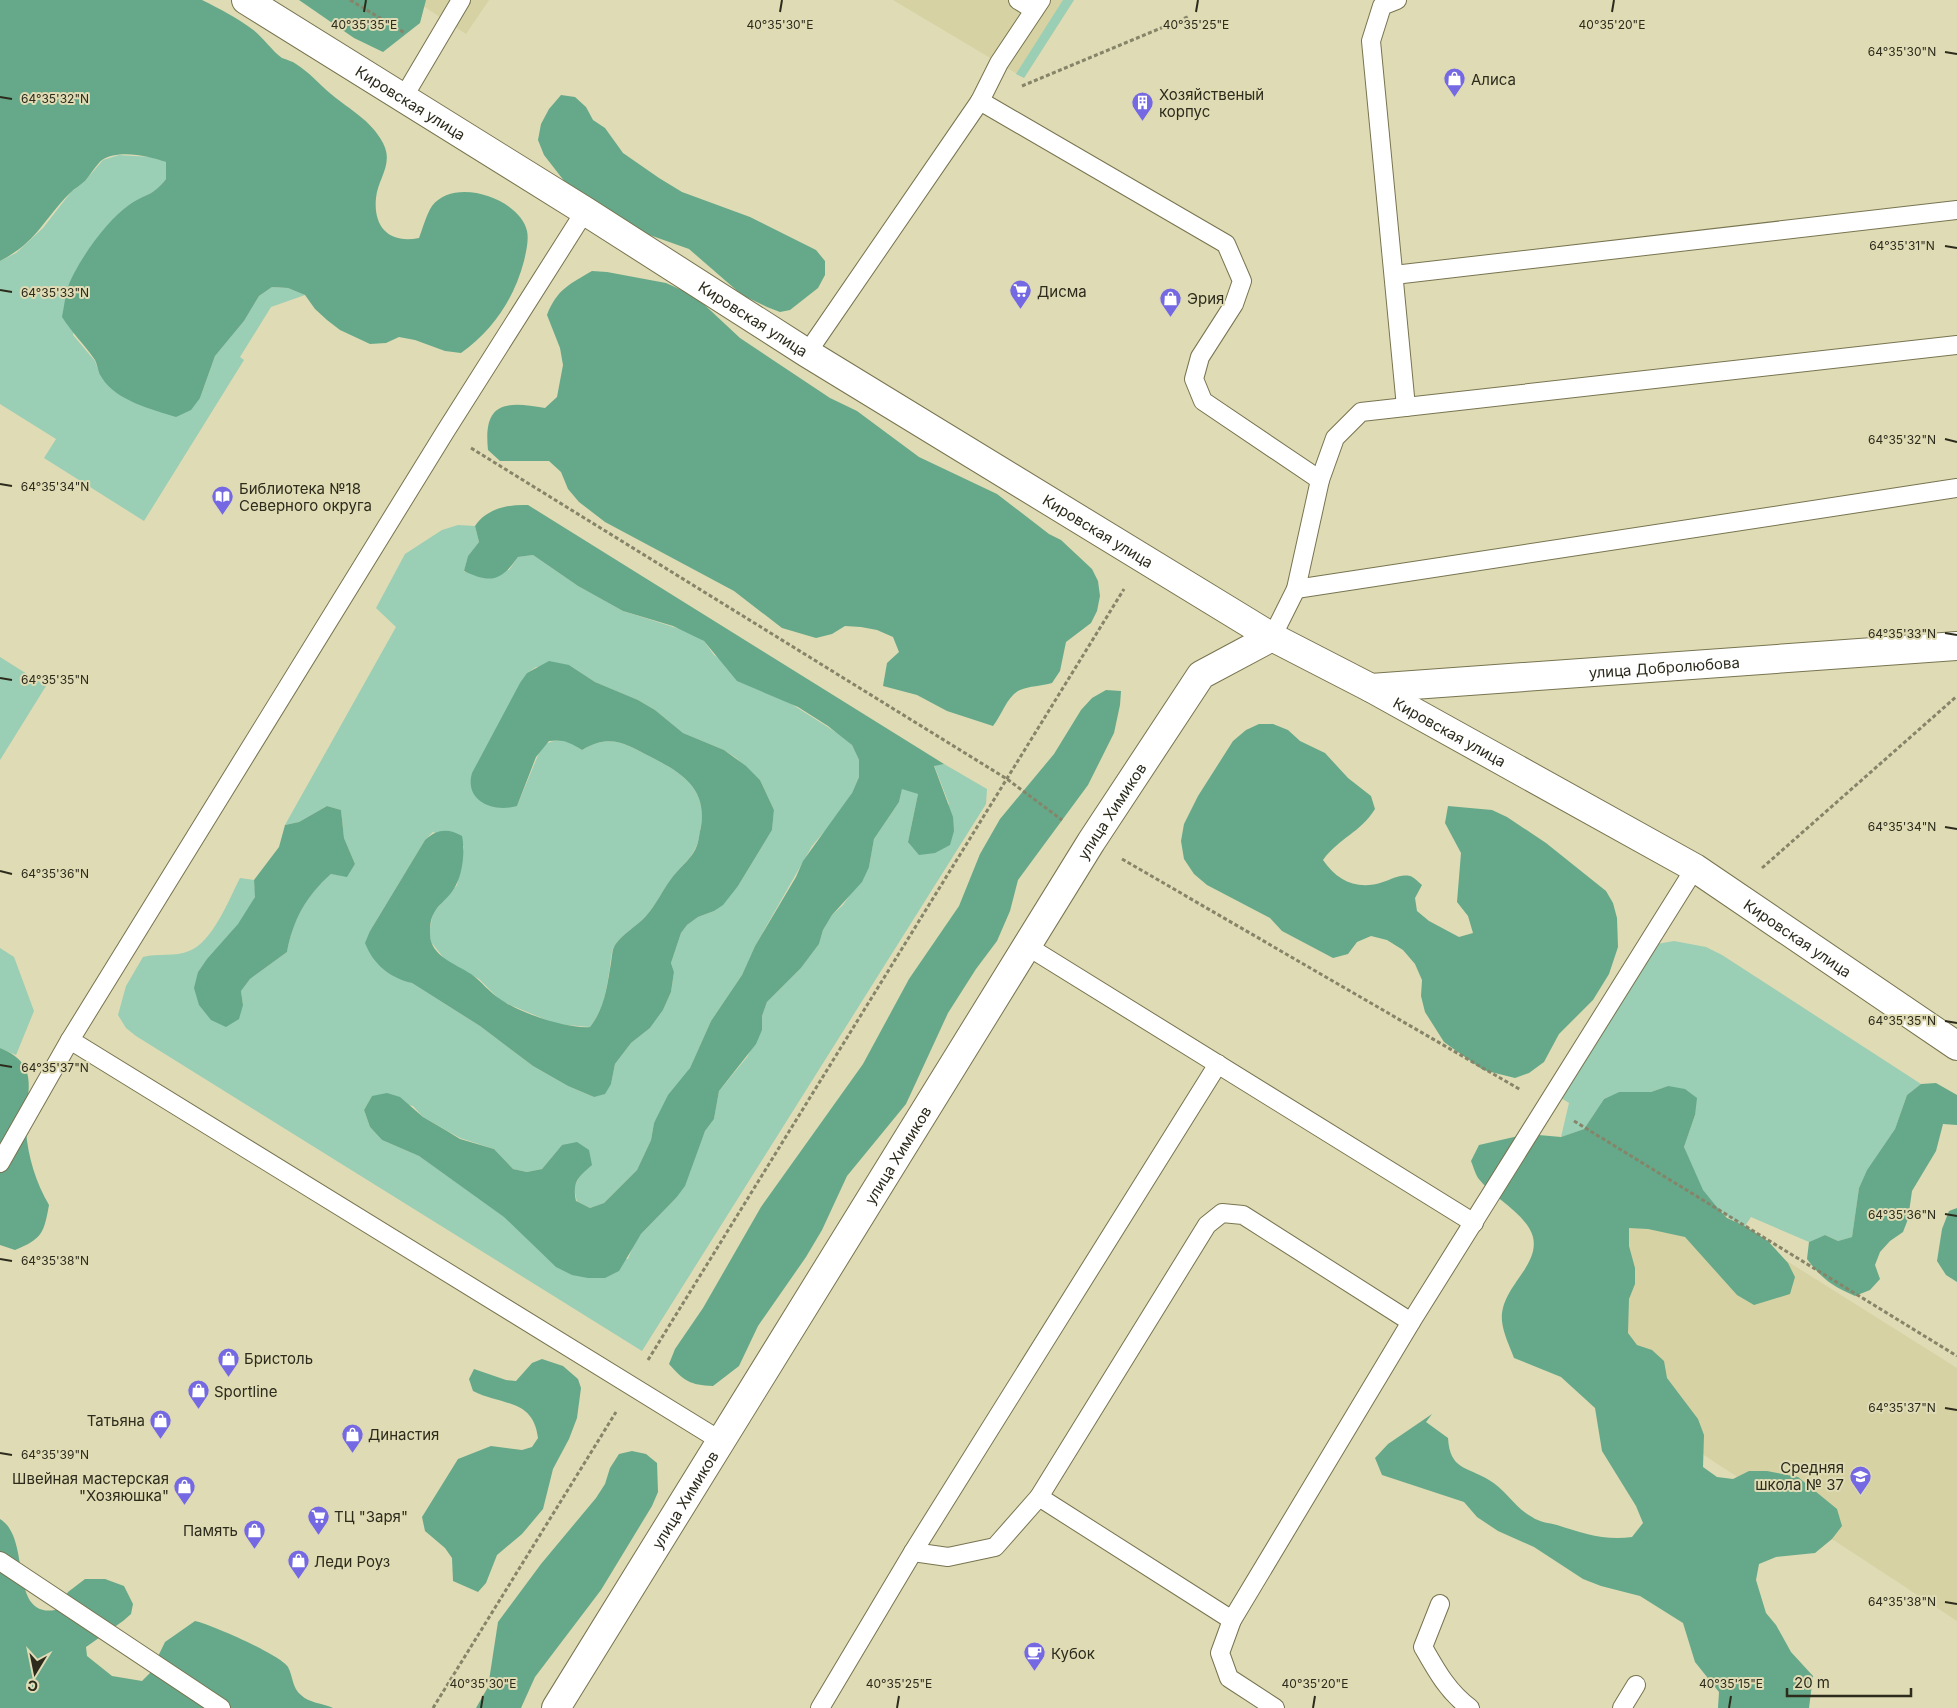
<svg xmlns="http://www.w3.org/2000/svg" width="1957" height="1708" viewBox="0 0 1957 1708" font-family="Inter,sans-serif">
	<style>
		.built { fill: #d6d2a3 }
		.green { fill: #9aceb5; fill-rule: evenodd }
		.forest { fill: #65a98a }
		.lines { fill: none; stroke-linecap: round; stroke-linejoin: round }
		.lane-casing { stroke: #777450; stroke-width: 20 }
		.secondary-casing { stroke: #777450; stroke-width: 30 }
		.path { stroke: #868469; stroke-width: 3; stroke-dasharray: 4 2.5; stroke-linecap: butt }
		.lane { stroke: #fff; stroke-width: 18 }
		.secondary { stroke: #fff; stroke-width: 28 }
		.ticks { fill: none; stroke: #2c2b1c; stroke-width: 2 }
		.labels { text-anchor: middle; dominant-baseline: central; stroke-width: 4; stroke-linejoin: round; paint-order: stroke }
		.poi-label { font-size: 15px; fill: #2c2b1c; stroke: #dfdbb4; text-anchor: start }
		.street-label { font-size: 15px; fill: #2c2b1c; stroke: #dfdbb4 }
		.ticks-label { font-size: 12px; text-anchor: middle; fill: #2c2b1c; stroke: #dfdbb4; stroke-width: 4; stroke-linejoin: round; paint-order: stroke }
	</style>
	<rect width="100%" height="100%" fill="#dfdbb4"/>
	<g class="built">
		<polygon points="414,0 489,0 466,34"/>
		<polygon points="893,0 1074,0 1024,78"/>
		<polygon points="1623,1158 1957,1368 1957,1621 1518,1333"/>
	</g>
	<g class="green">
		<polygon points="1063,0 1074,0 1024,78 1016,74"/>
		<path d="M119 155 151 157 166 162V179C157 191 154 191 142 198 125 207 108 225 97 240L73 335 95 361 101 377 144 405 160 412 200 398 215 356 244 321 259 296 272 287 288 288 305 295 271 307 240 357 244 360 144 521 44 458 56 439 0 404V261L16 253 43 228 71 192 84 182 103 160Z"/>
		<path d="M458 525 475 526 479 542 468 556 464 572 509 570 518 557 533 555 578 586 623 611 689 632 704 641 714 655 842 736 852 745 859 760V777L852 793 834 820 812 846 755 946 742 975 711 1021 690 1068 654 1123 651 1140 637 1170 604 1203 590 1208 577 1202 574 1188 580 1175 562 1145 542 1169 527 1172 513 1169 494 1149 460 1138 423 1117 413 1106 372 1096 364 1110 370 1127 382 1140 419 1156 464 1188 505 1217 544 1255 628 1259 633 1246 641 1234 676 1198 690 1172 693 1159 705 1131 714 1119 719 1091 747 1057 762 1030V1016L767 1002 801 968 819 944 823 930 832 915 843 905 869 867 874 839 899 802 902 788 918 794 908 842 949 804 934 765 944 764 987 789 986 804 642 1351 136 1036 126 1028 118 1015 126 986 143 957C158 953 176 957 189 951 213 942 229 899 240 878L254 880C254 885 256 892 255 896 252 915 210 954 198 972L243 1005 241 991 250 979 287 952C293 919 306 896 331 874L347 876 355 864 344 838 341 810 327 806 299 822 285 825 396 627 376 608 405 554 442 530ZM569 665 595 682 638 700 655 710 683 733 724 750 736 758 760 780 774 810 772 830 738 886 714 911 698 917 687 925 681 933 671 963 674 972 671 992 663 1010 650 1028 631 1043 615 1064 611 1084 594 1097 568 1086 533 1066 480 1026 412 983 370 931 425 840 433 832 464 846 457 885 433 913 429 933 431 942 446 961 479 979 501 1001 556 1024 590 1027C605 1007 606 990 610 967 611 960 611 951 615 945 623 933 636 927 646 916 656 905 662 891 671 879 678 869 690 860 695 849 699 843 699 834 701 827 707 788 682 773 651 757 625 744 611 733 582 750 568 740 554 736 541 748L517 806 477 764 527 673 536 667Z"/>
		<polygon points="0,657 46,686 0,760"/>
		<path d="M1674 941 1706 947 1722 955 1921 1084 1907 1095 1895 1129 1867 1170 1859 1188 1852 1237 1838 1241 1825 1235 1809 1242 1751 1217 1745 1226C1709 1210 1696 1183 1684 1147L1695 1115 1668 1086 1651 1092H1619L1604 1099 1584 1129 1561 1137 1569 1103 1558 1096 1657 944Z"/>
		<polygon points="0,948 14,957 34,1011 16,1055 0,1048"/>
	</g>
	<g class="forest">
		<path d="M0 0H202C220 9 236 17 252 29 263 37 271 50 282 58 287 60 292 61 296 64 309 72 319 84 331 94 350 110 371 120 383 143 394 164 378 178 376 198 373 228 390 244 419 238 423 228 426 215 432 206 455 176 520 199 527 231 529 240 526 252 524 261 514 299 493 330 461 353L445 351 415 340 399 337 386 343 370 344 340 330 327 320 315 309 305 295 288 288 272 287 259 296 244 321 215 356 200 398 191 410 176 417C151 409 117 401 102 378 98 373 98 366 95 360 85 345 72 333 62 317 64 307 65 297 68 287 77 262 107 220 129 205 146 193 152 197 166 179V162C149 156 119 149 102 160 96 165 91 174 85 181 81 185 75 188 70 193 43 220 37 242 0 261Z"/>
		<polygon points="299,0 426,0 420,23 383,52 354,38"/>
		<polygon points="561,95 575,97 586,107 593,120 605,128 623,153 659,178 682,192 750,217 816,250 825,261 825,275 818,288 790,310 780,312 767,307 742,295 689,249 627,227 565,182 544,155 538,140 541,124 549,109"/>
		<path d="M592 271 607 272 666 283 695 296 740 338 830 398 857 411 919 457 997 494 1049 534 1061 540 1092 569 1098 581 1100 596 1097 611 1091 623 1066 642 1060 671 1052 683C1042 686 1029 686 1020 690 1007 696 1002 715 993 726L947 711 917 695 883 686 887 663 899 652 893 637 877 630 861 627 845 626 832 634 816 638 782 628 734 591 605 522 579 502 568 489 561 472 549 461H500L488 450C483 402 505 401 545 408L557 397 563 365 560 348 547 315C557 289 570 284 592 271Z"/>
		<path d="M528 505 944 764 934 766 953 817 954 831 950 845 935 853 919 855 908 842 918 794 902 789 899 802 874 839 869 867 862 882 832 915 823 930 819 944 801 968 767 1002 762 1016V1030L756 1044 719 1091 714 1119 705 1131 685 1186 676 1198 641 1234 619 1271 605 1278H588L572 1275 556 1267 504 1217 419 1156 382 1140 370 1127 364 1110 372 1096 387 1093 400 1097 423 1117 447 1131 460 1139 494 1149 513 1169 527 1172 542 1169 562 1145 577 1142 589 1150 592 1165C578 1177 572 1182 576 1201L590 1208 604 1203 637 1170 651 1140 654 1123 668 1095 690 1068 711 1021 742 975 755 946 796 877 803 861 852 793 859 777V760L852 745 828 726 798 707 737 681 704 641 673 626 623 611 578 586 533 555 518 557C501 581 491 584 464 571L468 556 479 542 475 526C486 509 508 504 528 505Z"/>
		<path d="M549 661 569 665 595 682 638 700 655 710 683 733 724 750 746 766 760 780 774 810 772 830 738 886 723 905 714 911 698 917 687 925 681 933 671 963 674 972 671 992 663 1010 650 1028 631 1043 615 1064 611 1084 605 1094 594 1097 568 1086 533 1066 480 1026 412 983C390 978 373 964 365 943L370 931 425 840C437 829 448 828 462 836 465 850 463 872 456 885 446 905 429 905 430 934 430 956 456 964 471 974 482 982 489 992 500 999 519 1013 567 1029 590 1027 605 1008 607 986 611 963 612 957 612 950 615 945 623 933 636 927 646 916 656 905 662 891 671 879 678 869 690 860 695 850 699 843 699 834 701 827 707 788 682 773 651 757 625 744 611 733 582 750 570 742 562 739 549 741L536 757 517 806C493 813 464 801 472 773L520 683 527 673Z"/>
		<path d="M1106 690 1121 691 1120 705 1114 733 1088 785 1018 880 1010 911 997 941 976 969 948 1013 906 1104 847 1176 822 1230 806 1257 758 1326 739 1366 713 1386C690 1385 684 1381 669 1364L675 1349 703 1308 761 1207 863 1064 909 979 959 906 980 854 1000 819 1054 754 1081 710 1092 698Z"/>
		<path d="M1259 724H1273L1288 730 1300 741 1325 753 1348 778 1371 796 1375 809C1360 833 1339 838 1323 860 1337 881 1358 891 1383 882 1393 879 1399 874 1410 876 1414 877 1418 882 1422 885L1415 898 1417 911 1429 921 1459 937 1473 933 1468 916 1457 902 1461 853 1445 823 1448 806 1492 810 1507 817 1546 843 1606 891 1613 903 1617 918 1618 947 1609 974 1593 1000 1559 1034 1544 1062 1529 1073 1515 1078 1483 1070 1444 1042 1425 1012 1421 996 1422 980 1415 964 1403 950 1387 940 1371 936 1357 942 1348 954 1333 958 1282 931 1270 918 1207 885 1194 874 1184 859 1181 841 1184 824 1198 796 1233 741 1246 730Z"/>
		<path d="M327 806 341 810 344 838 355 864 347 877 331 874C306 896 293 920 287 952L250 979 241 991 243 1005 239 1019 226 1027 211 1020 199 1005 194 988 198 972 207 959 238 924 255 897 254 880 279 847 285 825 299 822Z"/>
		<path d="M0 1048C44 1066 24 1095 26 1131 28 1157 36 1183 49 1205 44 1233 42 1239 15 1250L0 1245Z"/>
		<path d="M1936 1083 1957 1095V1125L1943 1124 1936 1151 1912 1191 1908 1219 1903 1232 1890 1241 1880 1252 1875 1265 1880 1279 1870 1290 1855 1296C1832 1286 1822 1279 1807 1259L1809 1242 1825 1235 1838 1241 1852 1237 1859 1188 1867 1170 1895 1129 1907 1095 1921 1084Z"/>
		<path d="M1668 1086 1685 1089 1697 1098 1695 1115 1684 1147 1703 1190 1716 1206 1727 1218 1745 1226 1768 1241 1788 1263 1795 1277 1790 1294 1754 1305 1737 1295 1685 1237 1648 1229 1629 1228V1246L1635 1268V1284L1629 1299 1628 1333 1637 1345 1652 1350 1664 1361 1667 1378 1698 1419 1704 1435 1703 1467 1717 1477 1733 1479 1749 1471H1767L1798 1477 1837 1509 1842 1526 1832 1539 1815 1553 1776 1557 1759 1564 1756 1580 1766 1613 1776 1625 1791 1652 1813 1676 1809 1708H1718L1719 1692 1695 1662 1683 1623 1640 1596 1601 1586 1583 1579 1534 1547 1498 1531 1477 1517 1464 1502 1382 1475 1375 1458 1388 1444 1432 1414 1426 1422 1448 1438C1450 1470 1466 1466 1489 1480 1506 1490 1515 1508 1532 1517 1539 1522 1549 1523 1557 1525 1582 1533 1605 1541 1632 1537L1643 1523 1636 1506 1602 1451 1595 1408 1561 1377 1514 1358C1510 1347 1503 1333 1502 1321 1499 1288 1540 1267 1533 1237 1527 1214 1492 1197 1478 1178 1475 1173 1473 1166 1471 1161L1479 1145 1527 1134 1561 1137 1584 1129 1604 1099 1619 1092H1651Z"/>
		<polygon points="1957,1208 1957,1282 1946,1275 1937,1261 1942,1229 1949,1211"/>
		<path d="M542 1359 563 1366 578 1379 581 1388 577 1418 569 1439 553 1469 543 1509 522 1534 497 1555 486 1583 478 1592 453 1581 452 1558 445 1548 425 1531 422 1517 458 1459 491 1446 522 1450 532 1447 538 1438C533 1398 502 1406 473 1391L469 1379 474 1369 506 1380 516 1381 532 1363Z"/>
		<polygon points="632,1451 646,1454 657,1463 658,1492 652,1506 601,1590 535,1677 521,1708 476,1708 488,1687 498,1622 541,1564 596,1498 605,1484 610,1468 619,1454"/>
		<path d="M0 1519C32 1538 8 1618 55 1610L68 1592 85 1579H105L124 1586 133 1604 131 1614 123 1621 86 1647 87 1656 112 1676 142 1681 150 1673 165 1642 195 1621C210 1624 281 1655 288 1667 293 1676 292 1688 301 1695 309 1703 322 1703 333 1708H0Z"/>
	</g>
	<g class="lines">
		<defs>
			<g id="lane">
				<polyline points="1018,0 1034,10"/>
				<polyline points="1397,0 1382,6 1371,41 1406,407"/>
				<polyline points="403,98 461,0"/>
				<polyline points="980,101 999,63 1041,0"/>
				<polyline points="585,211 445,432 70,1040 721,1441"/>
				<polyline points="1394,275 1957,210"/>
				<polyline points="807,353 980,101 1226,244 1242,281 1234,304 1200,357 1194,379 1203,401 1320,480 1296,589 1272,637"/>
				<polyline points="1320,480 1335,438 1361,412 1957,345"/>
				<polyline points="1296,589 1957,488"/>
				<polyline points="1027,946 1474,1223"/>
				<polyline points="0,1163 70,1040"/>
				<polyline points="913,1552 948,1557 995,1547 1039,1497"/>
				<polyline points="0,1561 221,1708"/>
				<path d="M1440 1604 1423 1647C1436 1670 1448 1692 1470 1708"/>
				<polyline points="1232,1620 1039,1497 1207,1225 1222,1213 1243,1215 1411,1322 1695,868"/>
				<polyline points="820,1708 913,1552 1218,1064"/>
				<polyline points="1275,1708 1229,1678 1220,1653 1232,1620 1411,1322"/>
				<polyline points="1622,1708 1636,1685"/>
			</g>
			<g id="secondary">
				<path id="s1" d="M246 0 585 211 807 353 1272 637 1371 688 1695 868 1957 1046"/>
				<path id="s2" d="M1371 688 1957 646"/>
				<path id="s3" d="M556 1708 1091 842 1201 675 1272 637"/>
			</g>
		</defs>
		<use href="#lane" class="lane-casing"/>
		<use href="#secondary" class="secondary-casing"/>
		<g class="path">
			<polyline points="350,0 405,33"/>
			<polyline points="1022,86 1190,16"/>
			<polyline points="471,448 1007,779 1062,820"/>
			<polyline points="1122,859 1521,1090"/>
			<polyline points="1762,868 1957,696"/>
			<polyline points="1574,1121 1957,1356"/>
			<polyline points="648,1360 1124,589"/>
			<polyline points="433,1708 616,1412"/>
		</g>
		<use href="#lane" class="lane"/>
		<use href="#secondary" class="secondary"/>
	</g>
	<path class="ticks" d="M364 12 366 0M780 12 782 0M1196 12 1198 0M1612 12 1614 0M1945 52 1957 54M0 97 12 99M1945 246 1957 248M0 290 12 292M1945 439 1957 442M0 484 12 486M1945 633 1957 635M0 678 12 680M1945 827 1957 829M0 871 12 874M1945 1021 1957 1023M0 1065 12 1067M1945 1214 1957 1216M0 1259 12 1261M1945 1408 1957 1410M0 1453 12 1455M1945 1602 1957 1604M481 1708 483 1696M897 1708 899 1696M1313 1708 1315 1696M1729 1708 1731 1696"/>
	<defs>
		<symbol id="shop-pin" viewBox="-11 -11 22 30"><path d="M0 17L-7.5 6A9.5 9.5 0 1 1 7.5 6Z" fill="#7468e3" stroke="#dfdbb4"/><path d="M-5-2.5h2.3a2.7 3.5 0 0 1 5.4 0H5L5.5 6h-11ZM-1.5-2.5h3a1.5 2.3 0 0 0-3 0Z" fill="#fff"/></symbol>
		<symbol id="building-pin" viewBox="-11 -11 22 30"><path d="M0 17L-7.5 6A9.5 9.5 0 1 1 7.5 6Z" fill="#7468e3" stroke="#dfdbb4"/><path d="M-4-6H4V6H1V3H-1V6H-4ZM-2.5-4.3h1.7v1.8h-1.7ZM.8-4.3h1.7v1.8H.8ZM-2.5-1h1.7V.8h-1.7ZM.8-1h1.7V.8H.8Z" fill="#fff"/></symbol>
		<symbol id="supermarket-pin" viewBox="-11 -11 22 30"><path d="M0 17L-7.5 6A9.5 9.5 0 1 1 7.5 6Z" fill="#7468e3" stroke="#dfdbb4"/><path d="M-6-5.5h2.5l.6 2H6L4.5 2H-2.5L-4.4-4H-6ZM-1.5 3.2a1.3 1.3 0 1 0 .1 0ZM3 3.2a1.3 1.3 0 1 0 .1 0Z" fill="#fff"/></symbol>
		<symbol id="library-pin" viewBox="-11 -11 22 30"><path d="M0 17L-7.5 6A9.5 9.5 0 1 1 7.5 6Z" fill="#7468e3" stroke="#dfdbb4"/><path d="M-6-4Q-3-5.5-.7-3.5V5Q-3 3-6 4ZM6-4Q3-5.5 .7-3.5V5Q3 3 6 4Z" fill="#fff"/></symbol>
		<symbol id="school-pin" viewBox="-11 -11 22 30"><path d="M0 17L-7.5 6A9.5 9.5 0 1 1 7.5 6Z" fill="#7468e3" stroke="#dfdbb4"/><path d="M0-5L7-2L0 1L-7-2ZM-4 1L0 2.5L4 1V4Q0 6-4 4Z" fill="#fff"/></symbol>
		<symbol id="cafe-pin" viewBox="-11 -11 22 30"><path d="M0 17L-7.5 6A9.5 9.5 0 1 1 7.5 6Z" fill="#7468e3" stroke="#dfdbb4"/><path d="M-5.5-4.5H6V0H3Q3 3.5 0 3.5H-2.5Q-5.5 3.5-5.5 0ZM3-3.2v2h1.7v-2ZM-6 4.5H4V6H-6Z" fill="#fff"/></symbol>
	</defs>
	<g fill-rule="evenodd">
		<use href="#shop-pin" x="1442" y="66" width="25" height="34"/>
		<use href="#building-pin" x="1130" y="90" width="25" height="34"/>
		<use href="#supermarket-pin" x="1008" y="278" width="25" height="34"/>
		<use href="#shop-pin" x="1158" y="286" width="25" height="34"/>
		<use href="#library-pin" x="210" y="484" width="25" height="34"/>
		<use href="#shop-pin" x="216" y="1346" width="25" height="34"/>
		<use href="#shop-pin" x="186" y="1378" width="25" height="34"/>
		<use href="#shop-pin" x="148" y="1408" width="25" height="34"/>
		<use href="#shop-pin" x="340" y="1422" width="25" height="34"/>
		<use href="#school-pin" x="1848" y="1464" width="25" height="34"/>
		<use href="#shop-pin" x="172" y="1474" width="25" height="34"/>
		<use href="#supermarket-pin" x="306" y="1504" width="25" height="34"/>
		<use href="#shop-pin" x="242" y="1518" width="25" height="34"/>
		<use href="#shop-pin" x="286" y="1548" width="25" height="34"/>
		<use href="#cafe-pin" x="1022" y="1640" width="25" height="34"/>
	</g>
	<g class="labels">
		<g class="poi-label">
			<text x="1471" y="79">Алиса</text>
			<text x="1159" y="94">Хозяйственый<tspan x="1159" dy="17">корпус</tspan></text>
			<text x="1037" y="291">Дисма</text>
			<text x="1187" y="298">Эрия</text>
			<text x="239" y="488">Библиотека №18<tspan x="239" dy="17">Северного округа</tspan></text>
			<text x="244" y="1358">Бристоль</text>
			<text x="214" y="1391">Sportline</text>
			<text x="145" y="1420" text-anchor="end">Татьяна</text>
			<text x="368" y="1434">Династия</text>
			<text x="1844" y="1467" text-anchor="end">Средняя<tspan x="1844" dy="17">школа № 37</tspan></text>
			<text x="169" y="1478" text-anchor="end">Швейная мастерская<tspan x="169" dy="17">"Хозяюшка"</tspan></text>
			<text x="334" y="1516">ТЦ "Заря"</text>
			<text x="238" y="1530" text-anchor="end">Память</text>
			<text x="314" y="1561">Леди Роуз</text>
			<text x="1051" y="1653">Кубок</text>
		</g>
		<g class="street-label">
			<text stroke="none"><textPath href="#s1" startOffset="194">Кировская улица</textPath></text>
			<text stroke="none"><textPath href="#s1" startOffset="599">Кировская улица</textPath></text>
			<text stroke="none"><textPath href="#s1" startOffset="1004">Кировская улица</textPath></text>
			<text stroke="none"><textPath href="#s2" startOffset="294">улица Добролюбова</textPath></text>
			<text stroke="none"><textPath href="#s1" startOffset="1409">Кировская улица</textPath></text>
			<text stroke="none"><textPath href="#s3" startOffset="1055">улица Химиков</textPath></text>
			<text stroke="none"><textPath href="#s1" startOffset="1814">Кировская улица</textPath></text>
			<text stroke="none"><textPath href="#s3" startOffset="650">улица Химиков</textPath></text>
			<text stroke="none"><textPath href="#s3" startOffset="245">улица Химиков</textPath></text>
		</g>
	</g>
	<g class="ticks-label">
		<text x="364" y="29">40°35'35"E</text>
		<text x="780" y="29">40°35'30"E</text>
		<text x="1196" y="29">40°35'25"E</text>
		<text x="1612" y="29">40°35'20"E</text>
		<text x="1902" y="56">64°35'30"N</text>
		<text x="55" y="103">64°35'32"N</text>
		<text x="1902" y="250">64°35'31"N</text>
		<text x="55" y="297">64°35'33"N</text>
		<text x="1902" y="444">64°35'32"N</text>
		<text x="55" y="491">64°35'34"N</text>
		<text x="1902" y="638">64°35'33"N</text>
		<text x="55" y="684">64°35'35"N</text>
		<text x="1902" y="831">64°35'34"N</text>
		<text x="55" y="878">64°35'36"N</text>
		<text x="1902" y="1025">64°35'35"N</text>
		<text x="55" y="1072">64°35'37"N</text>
		<text x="1902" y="1219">64°35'36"N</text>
		<text x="55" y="1265">64°35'38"N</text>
		<text x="1902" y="1412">64°35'37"N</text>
		<text x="55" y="1459">64°35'39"N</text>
		<text x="1902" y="1606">64°35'38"N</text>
		<text x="483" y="1688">40°35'30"E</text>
		<text x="899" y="1688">40°35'25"E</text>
		<text x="1315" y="1688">40°35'20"E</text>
		<text x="1731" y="1688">40°35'15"E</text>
	</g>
	<g transform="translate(35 1673) rotate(190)" stroke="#dfdbb4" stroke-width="4" paint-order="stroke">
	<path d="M0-4L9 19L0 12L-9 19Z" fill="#2c2b1c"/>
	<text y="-8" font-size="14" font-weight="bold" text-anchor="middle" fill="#2c2b1c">С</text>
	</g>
	<path d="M1787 1688v8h124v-8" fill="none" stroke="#2c2b1c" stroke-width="2.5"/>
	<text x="1794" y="1688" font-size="15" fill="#2c2b1c" stroke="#dfdbb4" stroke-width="4" paint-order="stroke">20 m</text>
</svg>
